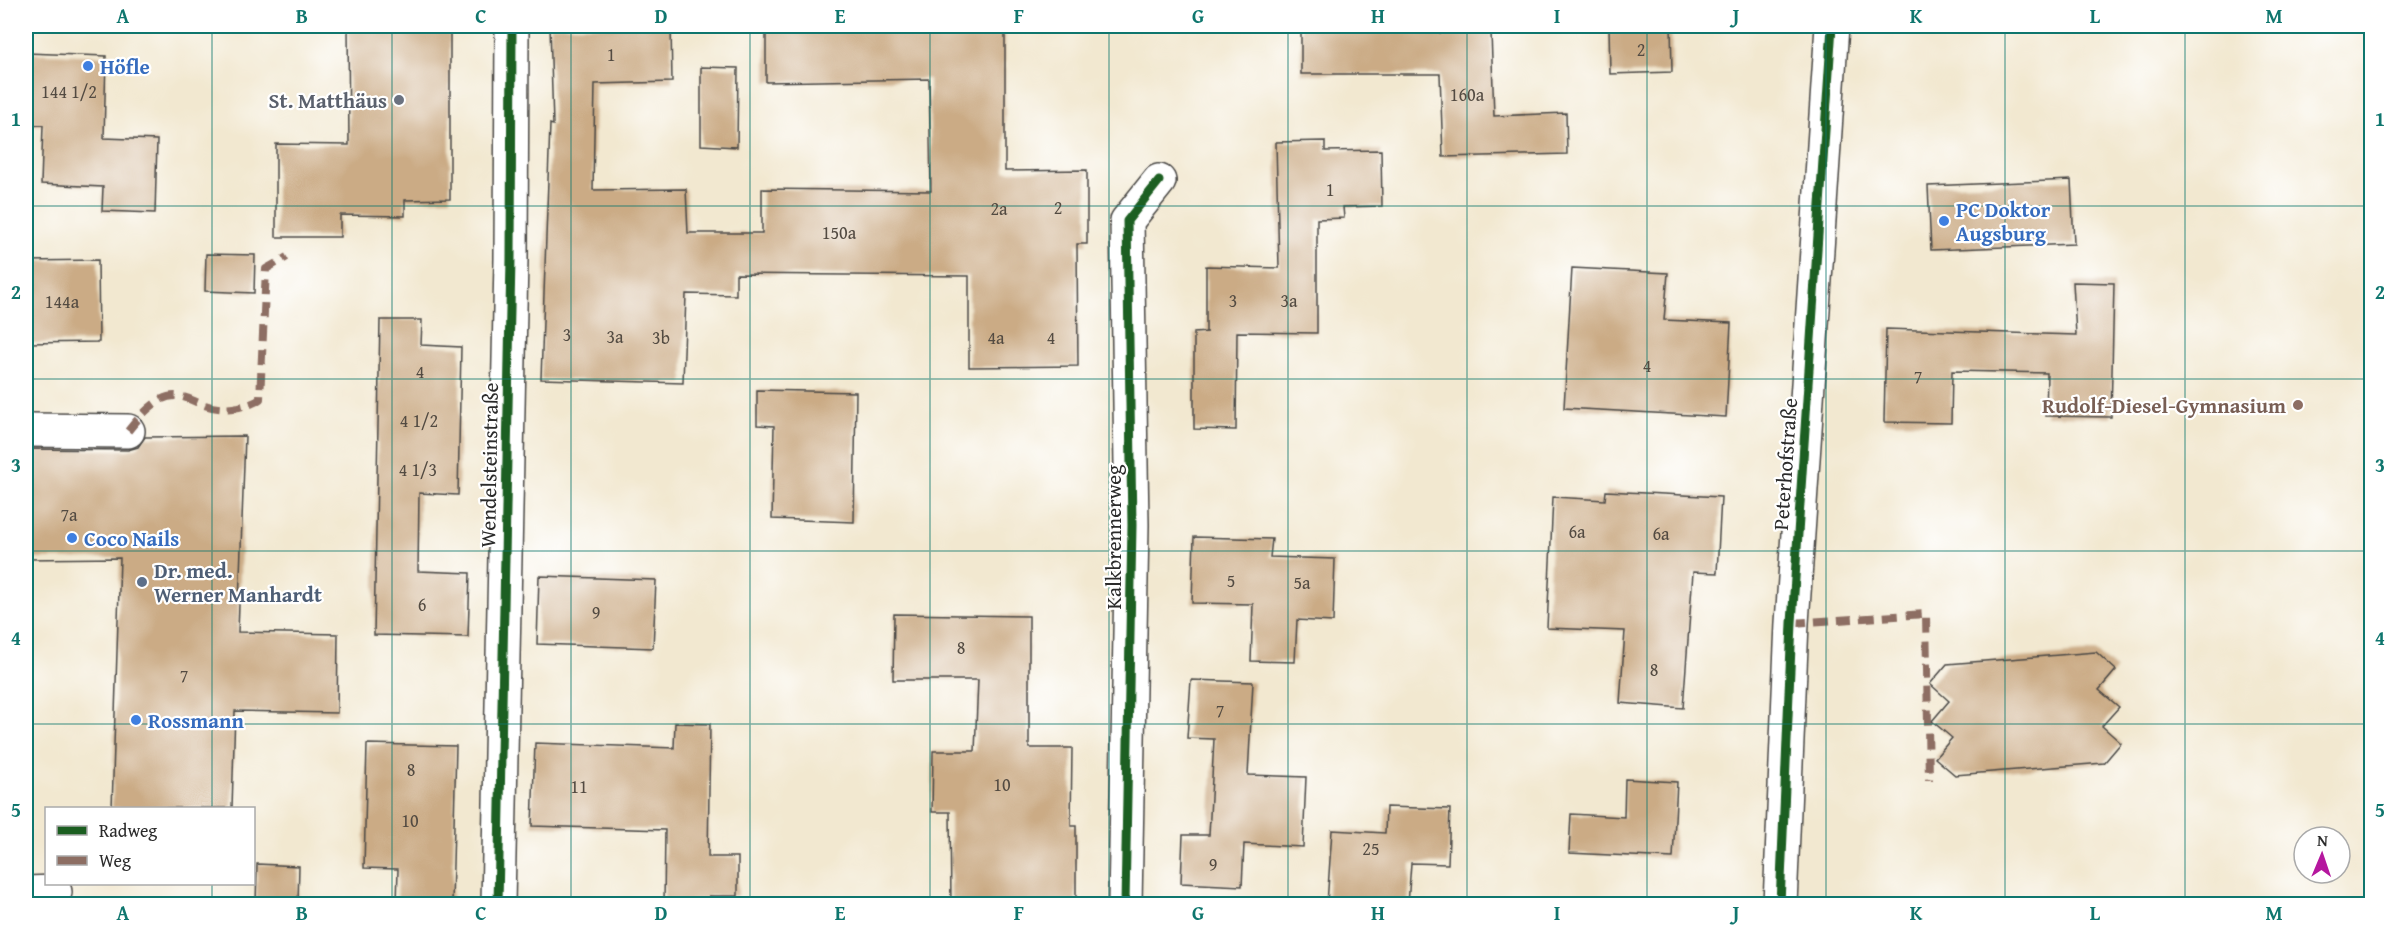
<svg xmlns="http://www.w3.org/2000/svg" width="2397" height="930" viewBox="0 0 2397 930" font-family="'Gentium Book Plus',serif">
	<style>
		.building { fill: #cbab85 }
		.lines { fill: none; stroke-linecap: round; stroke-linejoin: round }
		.minor-casing { stroke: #494744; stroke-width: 36 }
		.minor { stroke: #fff; stroke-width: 33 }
		.quiet { stroke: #8d6e63; stroke-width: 8; stroke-dasharray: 15 8; stroke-linecap: butt }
		.cycleway-casing { stroke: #fff; stroke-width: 13 }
		.cycleway { stroke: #1b5e20; stroke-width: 9 }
		.grid { fill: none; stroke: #0f766e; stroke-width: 1.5; stroke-opacity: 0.55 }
		.shop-dot { fill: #3f7fe0; stroke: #fff; stroke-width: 2 }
		.worship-dot { fill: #6b7280; stroke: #fff; stroke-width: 2 }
		.education-dot { fill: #8d6e63; stroke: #fff; stroke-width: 2 }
		.service-dot { fill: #5c6f8a; stroke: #fff; stroke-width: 2 }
		.labels { text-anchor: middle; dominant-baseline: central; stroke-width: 4.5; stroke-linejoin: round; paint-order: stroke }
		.number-label { font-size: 18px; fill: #534b42 }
		.shop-label { font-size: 21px; font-weight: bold; fill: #366cbe; stroke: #fff; text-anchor: start }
		.worship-label { font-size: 21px; font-weight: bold; fill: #5b616d; stroke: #fff; text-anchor: end }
		.education-label { font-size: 21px; font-weight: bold; fill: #785e54; stroke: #fff; text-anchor: end }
		.street-label { font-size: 21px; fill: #2b2b2b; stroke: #fff }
		.service-label { font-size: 21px; font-weight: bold; fill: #4e5e75; stroke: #fff; text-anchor: start }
		.neatline { fill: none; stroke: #0f766e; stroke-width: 2 }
		.grid-label { font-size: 20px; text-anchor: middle; font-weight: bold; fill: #0f766e }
	</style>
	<rect width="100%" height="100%" fill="#fff"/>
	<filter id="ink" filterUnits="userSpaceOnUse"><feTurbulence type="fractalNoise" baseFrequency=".0167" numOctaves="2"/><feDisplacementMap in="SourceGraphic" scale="12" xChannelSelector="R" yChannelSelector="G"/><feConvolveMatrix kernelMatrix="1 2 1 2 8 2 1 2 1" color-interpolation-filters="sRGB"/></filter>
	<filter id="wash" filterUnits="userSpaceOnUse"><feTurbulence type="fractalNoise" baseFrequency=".008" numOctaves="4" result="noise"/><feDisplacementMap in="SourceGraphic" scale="24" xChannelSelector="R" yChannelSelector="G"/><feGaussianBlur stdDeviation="1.35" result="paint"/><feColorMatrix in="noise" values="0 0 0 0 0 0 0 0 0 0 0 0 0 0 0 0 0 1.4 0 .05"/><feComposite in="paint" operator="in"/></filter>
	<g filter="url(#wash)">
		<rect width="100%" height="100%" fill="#f2e8d0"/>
		<g id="blocks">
			<g class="building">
				<polygon points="348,26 450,26 450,199 405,200 405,216 340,215 340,237 276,237 276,144 349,145"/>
				<polygon points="550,26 671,26 672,82 595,84 593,190 686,189 688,233 762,233 762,189 931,191 929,79 766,82 766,26 1005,26 1005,171 1087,170 1087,244 1077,244 1078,366 969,367 969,276 736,274 736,295 686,294 683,383 541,379 550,124 553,125"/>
				<polygon points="1301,26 1440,26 1440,33 1491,32 1494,116 1566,113 1567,154 1443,157 1440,74 1301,74"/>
				<polygon points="1609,26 1671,26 1672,72 1610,74"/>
				<polygon points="26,53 106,56 104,138 157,140 155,213 102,211 103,187 41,184 43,125 26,126"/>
				<polygon points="701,67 738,68 737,147 701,145"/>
				<polygon points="1325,141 1325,151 1381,150 1382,206 1343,207 1344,218 1317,219 1317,333 1237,332 1236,430 1194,429 1194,333 1208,332 1206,332 1206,266 1279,268 1276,142"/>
				<polygon points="2071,180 2074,244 1931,250 1928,186"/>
				<polygon points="206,254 255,255 254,293 205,291"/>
				<polygon points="98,260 99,342 26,343 26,261"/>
				<polygon points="1572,268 1668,273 1664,320 1731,323 1726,417 1564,408"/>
				<polygon points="2073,282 2114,283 2111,417 2046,416 2047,373 1952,371 1951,423 1884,422 1886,329 2076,335"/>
				<polygon points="380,320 422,320 421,345 461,347 458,495 419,493 418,571 470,573 468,637 374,635"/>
				<polygon points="757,390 856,392 854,522 772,519 774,426 757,425"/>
				<polygon points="245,436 238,632 338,634 337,713 235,711 232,808 112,808 120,558 26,559 26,449 128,450 138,447 145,437"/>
				<polygon points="1606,491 1721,497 1717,573 1693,572 1683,708 1620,703 1625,631 1547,628 1553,497 1605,500"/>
				<polygon points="1194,537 1272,539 1270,557 1335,559 1333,622 1297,620 1295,662 1251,661 1253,604 1192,603"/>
				<polygon points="539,576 656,580 653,648 537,644"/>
				<polygon points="894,614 1029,616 1029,748 1072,748 1071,826 1076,826 1076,904 951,904 950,812 932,812 933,751 975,751 978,680 893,680"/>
				<polygon points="2096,652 2116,670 2099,690 2119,707 2102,726 2121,743 2104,763 1955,775 1935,758 1952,738 1932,721 1949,701 1930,684 1947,664"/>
				<polygon points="1191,680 1253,682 1248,775 1306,777 1303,847 1244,844 1242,886 1181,883 1183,835 1209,835 1214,739 1187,738"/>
				<polygon points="675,723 710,724 708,857 738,857 738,896 709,896 709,904 664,904 665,830 532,826 535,743 674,748"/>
				<polygon points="367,744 456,746 452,904 397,904 398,869 364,868"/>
				<polygon points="1625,779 1677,782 1673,858 1569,853 1571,814 1624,817"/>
				<polygon points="1386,807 1450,809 1448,864 1411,863 1408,904 1327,904 1332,830 1385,833"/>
				<polygon points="257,864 299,866 298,904 256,904"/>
			</g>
		</g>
	</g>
	<g filter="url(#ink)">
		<use href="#blocks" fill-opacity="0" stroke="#494744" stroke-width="1.5"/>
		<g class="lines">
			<defs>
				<g id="minor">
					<polyline points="26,430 128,431"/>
					<polyline points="26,893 55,892"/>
					<polyline points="498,904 511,259 512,26"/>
					<polyline points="1125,904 1132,525 1127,221 1159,181"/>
					<polyline points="1780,904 1792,623 1832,26"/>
				</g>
			</defs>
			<use href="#minor" class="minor-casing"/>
			<use href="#minor" class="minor"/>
			<g class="quiet">
				<path d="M128 431C183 362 185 418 239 407 247 405 254 404 260 399L266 269 287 257"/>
				<polyline points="1792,623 1926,614 1929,780"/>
			</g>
			<defs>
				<g id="cycleway">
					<polyline points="498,904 511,259 512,26"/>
					<polyline points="1125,904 1132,525 1127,221 1159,181"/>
					<polyline points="1780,904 1792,623 1832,26"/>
				</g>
			</defs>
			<use href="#cycleway" class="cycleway-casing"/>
			<use href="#cycleway" class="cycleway"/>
		</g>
	</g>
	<path class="grid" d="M212 26V808M392 26V904M571 26V904M750 26V904M930 26V904M1109 26V904M1288 26V904M1467 26V904M1647 26V904M1826 26V904M2005 26V904M2185 26V904M26 206H2372M26 379H2372M26 551H2372M26 724H2372M212 884V904"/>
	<g class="shop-dot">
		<circle cx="88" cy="66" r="6"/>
		<circle cx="1944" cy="221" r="6"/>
		<circle cx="72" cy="538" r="6"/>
		<circle cx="136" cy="720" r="6"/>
	</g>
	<circle class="worship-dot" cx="399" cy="100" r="6"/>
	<circle class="education-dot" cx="2298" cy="405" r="6"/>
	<circle class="service-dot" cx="142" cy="582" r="6"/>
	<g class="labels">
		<g class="number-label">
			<text x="1641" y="49">2</text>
			<text x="611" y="54">1</text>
			<text x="69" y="91">144 1/2</text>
			<text x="1467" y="94">160a</text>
			<text x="1330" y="189">1</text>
			<text x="1058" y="207">2</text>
			<text x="999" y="208">2a</text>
			<text x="839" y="232">150a</text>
			<text x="1233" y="300">3</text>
			<text x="1289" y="300">3a</text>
			<text x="62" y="301">144a</text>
			<text x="567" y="334">3</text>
			<text x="615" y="336">3a</text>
			<text x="661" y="337">3b</text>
			<text x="996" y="337">4a</text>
			<text x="1051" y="337">4</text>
			<text x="1647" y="365">4</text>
			<text x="420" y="371">4</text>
			<text x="1918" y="376">7</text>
			<text x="419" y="420">4 1/2</text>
			<text x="418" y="469">4 1/3</text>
			<text x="69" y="514">7a</text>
			<text x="1577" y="531">6a</text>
			<text x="1661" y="533">6a</text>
			<text x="1231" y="580">5</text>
			<text x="1302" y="582">5a</text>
			<text x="422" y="604">6</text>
			<text x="596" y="612">9</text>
			<text x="961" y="647">8</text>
			<text x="1654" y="669">8</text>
			<text x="184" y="675">7</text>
			<text x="1220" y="710">7</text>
			<text x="411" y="769">8</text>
			<text x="1002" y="784">10</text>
			<text x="579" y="786">11</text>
			<text x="410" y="820">10</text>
			<text x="1371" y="848">25</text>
			<text x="1213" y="864">9</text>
		</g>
		<g class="shop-label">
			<text x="100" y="66">Höfle</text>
			<text x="1956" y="209">PC Doktor<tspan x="1956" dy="24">Augsburg</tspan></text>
			<text x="84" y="538">Coco Nails</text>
			<text x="148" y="720">Rossmann</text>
		</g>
		<g class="worship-label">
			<text x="387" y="100">St. Matthäus</text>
		</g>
		<g class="education-label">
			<text x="2286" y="405">Rudolf-Diesel-Gymnasium</text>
		</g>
		<g class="street-label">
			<text transform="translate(1785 464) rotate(-86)">Peterhofstraße</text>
			<text transform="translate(489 465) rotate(-89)">Wendelsteinstraße</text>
			<text transform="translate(1113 537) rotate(-90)">Kalkbrennerweg</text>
		</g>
		<g class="service-label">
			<text x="154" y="570">Dr. med.<tspan x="154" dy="24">Werner Manhardt</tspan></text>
		</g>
	</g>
	<rect width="2397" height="930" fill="none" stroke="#fff" stroke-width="66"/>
	<rect x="45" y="807" width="210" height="78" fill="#ffffff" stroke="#aaaaaa" stroke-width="1.5"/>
	<rect x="57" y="826" width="30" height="9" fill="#1b5e20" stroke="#aaaaaa" stroke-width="1.5"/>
	<text x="99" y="837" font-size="18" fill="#2b2b2b">Radweg</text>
	<rect x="57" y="856" width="30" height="9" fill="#8d6e63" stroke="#aaaaaa" stroke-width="1.5"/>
	<text x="99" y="867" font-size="18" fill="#2b2b2b">Weg</text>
	<g transform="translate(2322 855) rotate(2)"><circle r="28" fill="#ffffff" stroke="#aaaaaa" stroke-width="1.5"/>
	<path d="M0-4.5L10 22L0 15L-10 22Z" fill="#b5179e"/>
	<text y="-9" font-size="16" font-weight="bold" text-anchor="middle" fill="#2b2b2b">N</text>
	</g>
	<rect x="33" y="33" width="2331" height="864" class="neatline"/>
	<g class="grid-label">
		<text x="123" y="23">A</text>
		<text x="302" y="23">B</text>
		<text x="481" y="23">C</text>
		<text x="661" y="23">D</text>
		<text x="840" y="23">E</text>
		<text x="1019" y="23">F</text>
		<text x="1198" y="23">G</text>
		<text x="1378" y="23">H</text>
		<text x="1557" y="23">I</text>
		<text x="1736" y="23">J</text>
		<text x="1916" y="23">K</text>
		<text x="2095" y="23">L</text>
		<text x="2274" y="23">M</text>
		<text x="16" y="126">1</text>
		<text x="2380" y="126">1</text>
		<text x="16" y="299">2</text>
		<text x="2380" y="299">2</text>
		<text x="16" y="472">3</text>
		<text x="2380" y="472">3</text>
		<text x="16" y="645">4</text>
		<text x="2380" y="645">4</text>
		<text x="16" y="817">5</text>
		<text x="2380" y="817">5</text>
		<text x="123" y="920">A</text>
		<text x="302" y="920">B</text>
		<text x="481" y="920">C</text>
		<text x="661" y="920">D</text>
		<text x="840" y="920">E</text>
		<text x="1019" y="920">F</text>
		<text x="1198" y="920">G</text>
		<text x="1378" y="920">H</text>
		<text x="1557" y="920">I</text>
		<text x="1736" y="920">J</text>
		<text x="1916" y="920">K</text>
		<text x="2095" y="920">L</text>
		<text x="2274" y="920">M</text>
	</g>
</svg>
